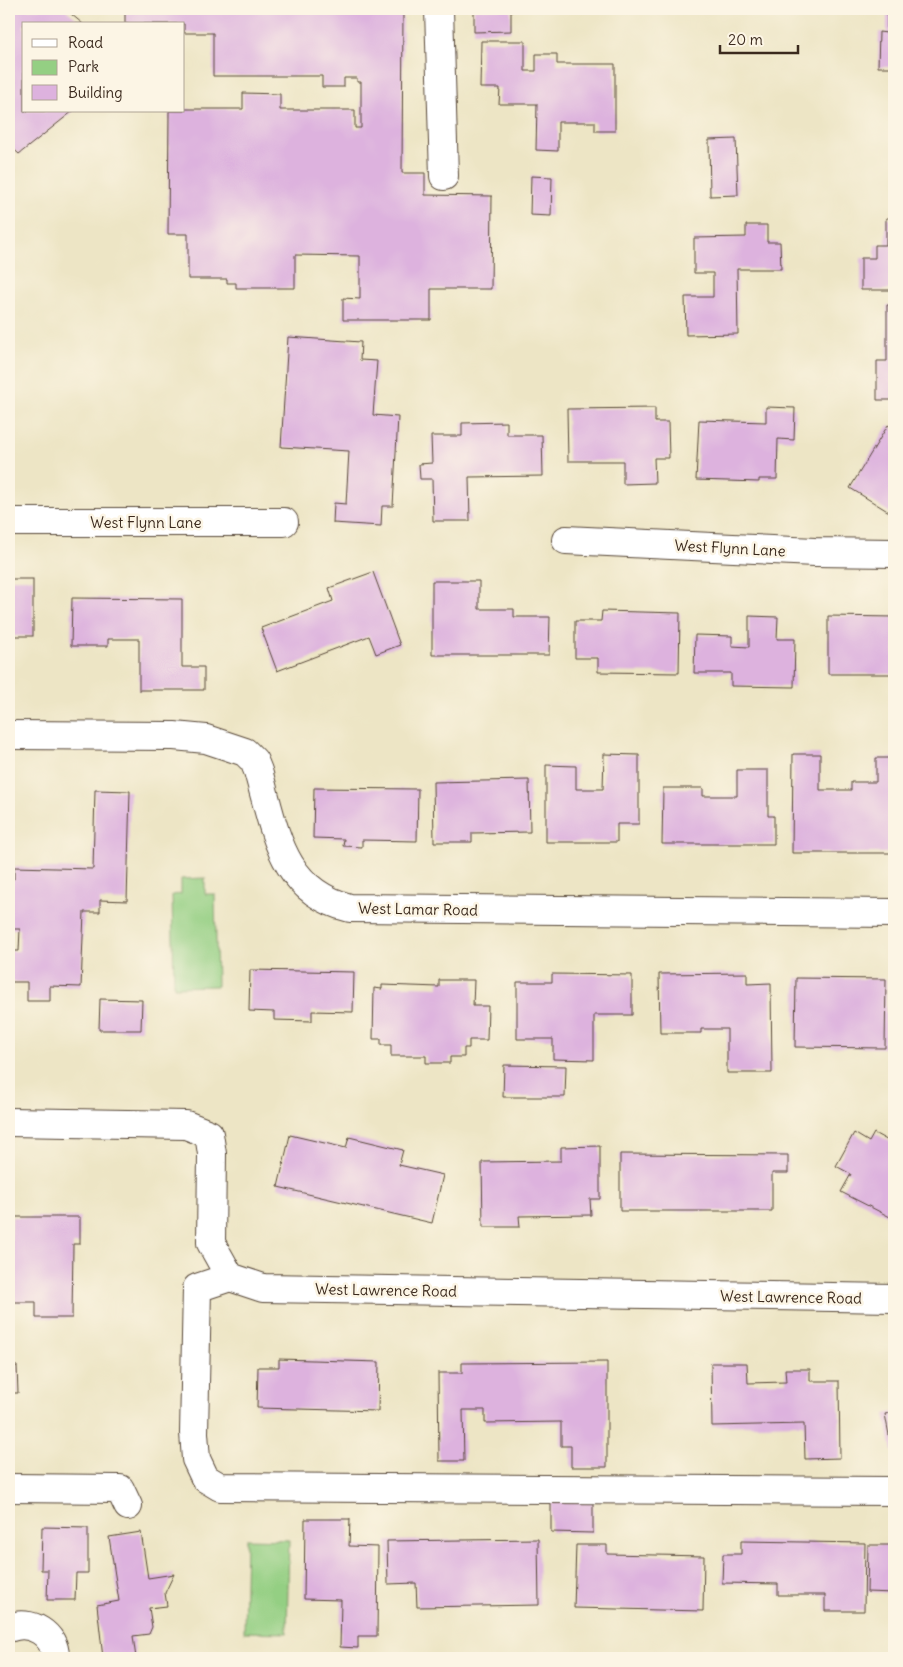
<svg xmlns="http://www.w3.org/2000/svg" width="903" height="1667" viewBox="0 0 903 1667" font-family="Delius,sans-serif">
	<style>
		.green { fill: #94cf83; stroke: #687c50 }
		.building { fill: #ddb2de }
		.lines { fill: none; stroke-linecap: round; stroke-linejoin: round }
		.minor-casing { stroke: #564637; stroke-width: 30 }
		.minor { stroke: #fff; stroke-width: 28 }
		.labels { text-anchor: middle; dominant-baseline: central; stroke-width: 5; stroke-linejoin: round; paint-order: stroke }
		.street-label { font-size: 15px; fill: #3b2a1e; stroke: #fcf5e5 }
	</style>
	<rect width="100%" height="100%" fill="#fcf5e5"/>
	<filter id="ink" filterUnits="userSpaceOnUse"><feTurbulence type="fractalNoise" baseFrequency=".02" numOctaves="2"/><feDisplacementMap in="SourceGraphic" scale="10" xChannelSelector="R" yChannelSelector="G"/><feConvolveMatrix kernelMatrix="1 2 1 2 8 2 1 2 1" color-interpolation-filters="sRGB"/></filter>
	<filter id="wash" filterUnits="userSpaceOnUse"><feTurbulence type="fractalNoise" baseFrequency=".0096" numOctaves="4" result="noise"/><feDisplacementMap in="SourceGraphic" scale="20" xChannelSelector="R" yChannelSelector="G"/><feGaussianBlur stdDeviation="1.12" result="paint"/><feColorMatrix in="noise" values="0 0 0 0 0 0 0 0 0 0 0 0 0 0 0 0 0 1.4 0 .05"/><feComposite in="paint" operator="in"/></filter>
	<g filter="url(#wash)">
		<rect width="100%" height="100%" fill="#ede5c5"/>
		<g class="green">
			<polygon points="205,878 205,894 215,894 217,986 174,987 172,895 181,894 181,879"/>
			<polygon points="246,1539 289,1540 287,1633 244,1632"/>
		</g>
		<g id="blocks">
			<g class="building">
				<polygon points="9,9 65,9 83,24 24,24 24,111 73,111 19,154 9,145"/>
				<polygon points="92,9 403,9 402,173 425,173 425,195 492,196 491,289 431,289 431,320 343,320 343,298 360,299 360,256 295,255 295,288 236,288 236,283 227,283 227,279 188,279 188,234 168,234 169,111 184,111 184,109 243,109 243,93 280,94 280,110 355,110 355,128 361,128 361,82 357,82 357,78 344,78 344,87 322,87 322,76 213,76 213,33 184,33 184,24 125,24 125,11 92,11"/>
				<polygon points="474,9 511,9 511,31 474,32"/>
				<polygon points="887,9 894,9 894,67 878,67 879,32 887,33"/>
				<polygon points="481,41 525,41 525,71 536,71 536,54 557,54 557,64 615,64 615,131 595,131 595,122 558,122 558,151 536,150 537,104 499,104 500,88 480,88"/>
				<polygon points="736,139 738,195 710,196 709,140"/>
				<polygon points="531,176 552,177 551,216 530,215"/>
				<polygon points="886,218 894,218 894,290 861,290 861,258 875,258 875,245 886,245"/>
				<polygon points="746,225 767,225 767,242 780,242 781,269 737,269 738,334 686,335 685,297 713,297 713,273 694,273 694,238 746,237"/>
				<polygon points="887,305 894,305 894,400 877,400 877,361 887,361"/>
				<polygon points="288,337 361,342 360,360 377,361 373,415 398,417 393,506 382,506 381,526 333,523 334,503 346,504 349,451 281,447"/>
				<polygon points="766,407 795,408 794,440 778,439 777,479 759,479 759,482 696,480 699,420 766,422"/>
				<polygon points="655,408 655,422 668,422 669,458 654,458 655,483 623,484 623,461 568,461 567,409"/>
				<polygon points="507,422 507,435 542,435 543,476 469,477 470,521 433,521 432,479 420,479 419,464 432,463 431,436 462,436 462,423"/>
				<polygon points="888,425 894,429 894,515 850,488"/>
				<polygon points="373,572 400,645 376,654 369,636 277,671 261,628 333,601 329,588"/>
				<rect x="9" y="579" width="24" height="57"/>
				<polygon points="432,581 479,581 479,609 514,609 514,617 550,617 549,655 432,655"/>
				<polygon points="72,598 182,599 182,667 204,667 204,690 139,690 139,639 108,639 108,646 71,646"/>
				<polygon points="602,611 680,613 679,673 598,672 598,658 575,658 575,621 601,621"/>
				<polygon points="749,616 778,617 777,639 795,639 794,687 731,686 731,673 694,673 695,635 732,636 732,646 749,647"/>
				<polygon points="828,616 894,617 894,674 828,674"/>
				<polygon points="604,754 639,755 639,824 617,824 617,842 546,842 546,765 576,766 576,789 603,789"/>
				<polygon points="793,754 820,754 820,790 851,790 851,782 876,782 876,758 894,758 894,853 792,853"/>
				<polygon points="737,770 768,770 768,816 774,816 774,844 662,844 663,788 703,788 703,796 737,796"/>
				<polygon points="529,780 530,832 472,833 472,842 434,842 433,782"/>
				<polygon points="314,788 418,789 417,841 362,840 362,847 343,846 344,839 313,838"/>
				<polygon points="95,790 130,791 127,901 100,900 100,912 84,912 81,987 50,986 50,1001 27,1001 27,982 10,982 10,951 19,951 20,929 9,929 9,879 14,879 14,867 93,869"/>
				<polygon points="250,970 354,972 353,1012 312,1011 312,1021 274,1020 274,1012 249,1011"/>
				<polygon points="747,973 747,984 771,983 772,1073 727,1073 727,1029 701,1029 701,1033 660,1033 659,974"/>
				<polygon points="552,974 632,975 632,1015 594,1015 594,1060 553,1059 553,1039 517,1039 517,982 552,982"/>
				<polygon points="796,978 886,979 885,1048 795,1047"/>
				<polygon points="439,980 474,980 473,1006 488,1006 487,1040 469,1040 469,1048 464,1048 464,1057 450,1057 450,1063 426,1063 426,1056 391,1056 391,1045 381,1045 381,1039 373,1039 374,988 382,989 382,985 439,987"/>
				<polygon points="100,999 142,1000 141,1030 99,1030"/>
				<polygon points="504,1065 566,1066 565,1097 503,1097"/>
				<polygon points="854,1133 869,1142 874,1133 894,1144 894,1219 841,1192 851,1174 836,1166"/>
				<polygon points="290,1135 346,1148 349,1137 403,1150 399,1165 443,1175 432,1223 278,1187"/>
				<polygon points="600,1146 600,1199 590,1199 591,1215 519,1216 520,1227 483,1227 482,1162 561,1161 561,1147"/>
				<polygon points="620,1154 788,1155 788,1173 772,1173 772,1211 620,1211"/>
				<polygon points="12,1217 80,1217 80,1244 73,1244 72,1318 36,1318 36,1302 9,1302"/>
				<polygon points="279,1359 379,1362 378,1411 257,1408 258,1367 279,1367"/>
				<polygon points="607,1362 607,1467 571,1467 571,1446 561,1446 561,1422 485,1423 485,1410 463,1410 464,1461 439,1461 438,1373 462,1373 462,1363"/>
				<polygon points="711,1363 747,1363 748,1383 786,1382 785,1369 810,1369 810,1381 839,1381 840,1458 805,1459 804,1424 712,1426"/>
				<polygon points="9,1366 17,1366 18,1393 9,1393"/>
				<polygon points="894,1412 894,1451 892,1451 885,1414"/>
				<polygon points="551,1499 593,1499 593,1533 551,1532"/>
				<polygon points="305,1519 350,1519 349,1546 378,1547 377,1636 358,1636 358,1648 340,1647 341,1600 304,1599"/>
				<polygon points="42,1527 88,1528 88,1573 76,1573 75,1600 47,1600 48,1570 41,1570"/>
				<polygon points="141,1532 148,1578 174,1574 165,1593 167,1606 149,1608 152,1627 149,1634 133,1636 136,1658 103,1658 97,1605 119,1601 109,1537"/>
				<polygon points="538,1539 539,1605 417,1607 416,1583 388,1584 387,1541"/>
				<polygon points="741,1541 865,1543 864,1611 825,1611 825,1595 778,1595 778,1584 722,1583 723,1554 741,1554"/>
				<polygon points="576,1545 607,1545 607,1554 704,1556 703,1611 574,1608"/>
				<polygon points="868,1545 894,1545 894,1593 867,1592"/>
			</g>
		</g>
	</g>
	<g filter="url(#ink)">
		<use href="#blocks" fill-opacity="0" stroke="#564637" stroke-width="1"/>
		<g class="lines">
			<defs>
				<g id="minor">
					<polyline points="439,9 444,176"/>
					<polyline points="9,522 284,522"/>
					<polyline points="566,540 815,552 894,553"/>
					<path d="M9 735 174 736 206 739 245 752 254 761 258 771C275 830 281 891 350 908L894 913"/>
					<polyline points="9,1122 186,1125 209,1134 212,1154 211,1243 230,1277 263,1288 894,1298"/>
					<polyline points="230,1277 197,1288 194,1433 196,1459 205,1478 220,1487 894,1491"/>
					<polyline points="9,1488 120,1489 128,1506"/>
					<path d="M9 1628C30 1619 56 1634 55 1658"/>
				</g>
			</defs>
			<use href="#minor" class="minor-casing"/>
			<use href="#minor" class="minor"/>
		</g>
	</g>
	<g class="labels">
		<g class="street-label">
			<text x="146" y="522">West Flynn Lane</text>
			<text transform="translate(730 548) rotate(3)">West Flynn Lane</text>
			<text transform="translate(418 909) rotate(1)">West Lamar Road</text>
			<text transform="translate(386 1290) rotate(1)">West Lawrence Road</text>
			<text transform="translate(791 1297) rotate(1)">West Lawrence Road</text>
		</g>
	</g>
	<rect width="903" height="1667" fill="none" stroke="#fcf5e5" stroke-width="30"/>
	<rect x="22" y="22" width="162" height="90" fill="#fcf5e5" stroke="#afa495"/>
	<rect x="32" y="39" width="25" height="8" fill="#ffffff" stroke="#afa495"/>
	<text x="68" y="48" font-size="15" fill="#3b2a1e">Road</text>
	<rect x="32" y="60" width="25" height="15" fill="#94cf83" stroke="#afa495"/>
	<text x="68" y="72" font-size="15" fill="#3b2a1e">Park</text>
	<rect x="32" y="85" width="25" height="15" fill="#ddb2de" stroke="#afa495"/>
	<text x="68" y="98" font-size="15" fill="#3b2a1e">Building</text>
	<path d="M720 45v8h78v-8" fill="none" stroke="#3b2a1e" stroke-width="2.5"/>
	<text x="728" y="45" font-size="15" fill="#3b2a1e" stroke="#fcf5e5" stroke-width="4" paint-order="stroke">20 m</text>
</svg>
